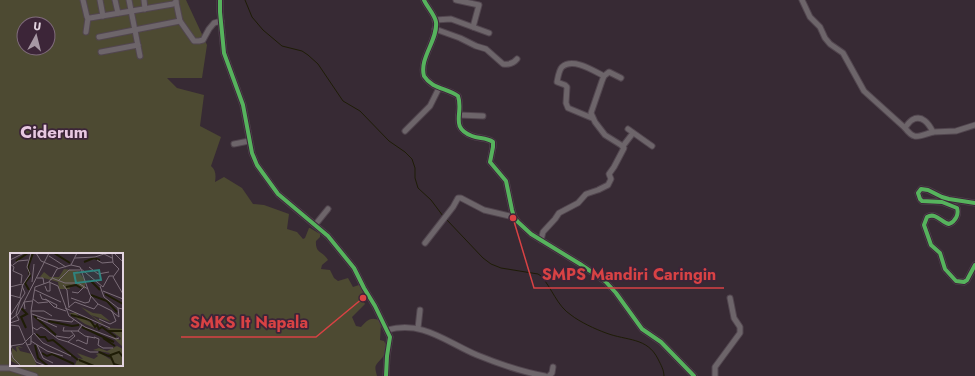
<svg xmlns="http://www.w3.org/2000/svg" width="975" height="376" viewBox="0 0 975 376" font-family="Jost,sans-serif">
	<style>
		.green { fill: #4d4a32; fill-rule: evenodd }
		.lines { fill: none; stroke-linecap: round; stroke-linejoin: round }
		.stream { stroke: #1e1c06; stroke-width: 1 }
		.minor-casing { stroke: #52464f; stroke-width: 7 }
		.minor { stroke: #6d656a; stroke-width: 5 }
		.cycleway-casing { stroke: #3c2538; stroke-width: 6 }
		.cycleway { stroke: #56b35d; stroke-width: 4 }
		.labels { text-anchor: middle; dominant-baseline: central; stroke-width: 3.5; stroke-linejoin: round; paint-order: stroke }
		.quarter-label { font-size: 17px; font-weight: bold; fill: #e7c8e1; stroke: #3c2538 }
		.inset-river { fill: none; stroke: #1e1c06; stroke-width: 2 }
		.inset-road { fill: none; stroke: #7c6e79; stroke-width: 1 }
		.view { fill: #2f847f; fill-opacity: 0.15; stroke: #2f847f; stroke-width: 2 }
		.inset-edge { fill: none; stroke: #e3d4e0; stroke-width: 2 }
		.leader { fill: none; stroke: #d84244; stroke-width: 1.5 }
		.callout-dot { fill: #d84244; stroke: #3c2538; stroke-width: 1.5 }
		.callout-label { font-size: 16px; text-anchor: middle; font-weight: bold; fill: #d84244; stroke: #3c2538; stroke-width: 3.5; stroke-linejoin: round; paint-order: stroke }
	</style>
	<rect width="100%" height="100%" fill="#372a34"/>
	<path class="green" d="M0 0H186L207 45 202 78H167L177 88 204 95 200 126 221 137 211 166C216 170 216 176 215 182L224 177 242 188 253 204 264 205 289 214 287 229 297 232 303 239 305 238 309 228H310L320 234V237L316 241C315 254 323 251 328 260L322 265 321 269 330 270 334 278 338 281 348 278 353 287 359 285 363 288 362 298 365 304 352 317 356 326 361 327C367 320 372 316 380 321L381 324 380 340 384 341 386 345C385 350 385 355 382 358 375 366 374 365 377 376H0ZM24 24H48V48H24ZM63 251 65 254H122V365H11V254H63Z"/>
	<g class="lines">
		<g class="stream">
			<polyline points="245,0 252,17 263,30 282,46 302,51 308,55 318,64 343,101 360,111 389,141 405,152 412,159 415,168 415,178 418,188 431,200 443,216"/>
			<path d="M447 220 483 258 491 264 501 268 538 274 541 276C552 288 557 306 571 315 580 322 595 329 606 333 627 341 647 337 658 359 661 365 664 370 664 376"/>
		</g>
		<defs>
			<g id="minor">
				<polyline points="83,0 87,17 90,18 173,4 176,2 176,0"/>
				<polyline points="100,0 103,16"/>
				<polyline points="115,0 118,13"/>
				<polyline points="129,0 140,56"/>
				<polyline points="144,0 145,9"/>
				<polyline points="220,0 220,12 224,53 243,105 252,153 257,165 278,194 328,236 354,268 364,288 375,306 390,337 387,356 386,376"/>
				<path d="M424 0C427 7 435 15 436 22 438 40 419 58 424 76 432 89 447 88 458 96 464 113 449 127 472 136 479 139 486 137 493 142V147L490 162 506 181 512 210 514 217 518 222 531 234 580 264 605 281 616 293 642 329 661 342 694 376"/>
				<polyline points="456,0 479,5 473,27"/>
				<path d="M802 0 810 17 820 27 825 38 830 44 843 53 864 91 905 128C907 125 909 122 912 120 922 114 929 124 933 132L956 131 975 125"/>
				<polyline points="176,2 180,21 194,41 199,41 203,40 209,29 214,23 221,21"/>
				<polyline points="435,20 451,19 489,33"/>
				<path d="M435 29 460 38 476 46 486 49 503 64C509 65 513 64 517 59"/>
				<polyline points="86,32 88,18"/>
				<polyline points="99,37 180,21"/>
				<polyline points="101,52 138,45"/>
				<polyline points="459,115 483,116"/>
				<path d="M592 118 568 108 566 103 567 87 565 85 557 82C558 77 559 70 562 67 573 57 594 71 604 76"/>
				<path d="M905 128C915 141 918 136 933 132"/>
				<polyline points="628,129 652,146"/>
				<polyline points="405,131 430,106 439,88"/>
				<polyline points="234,144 249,141"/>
				<polyline points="623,146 633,133"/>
				<path d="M975 203 949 199 942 197 928 190 921 189 918 193 920 199 922 201 942 202 957 208C959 214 956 221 949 224 941 222 936 212 927 217L924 225 931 245 940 253 945 269 956 281 964 282 967 280 975 265"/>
				<polyline points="315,225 328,209"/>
				<polyline points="541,240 543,232 555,219 559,213 578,203 586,194 598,190 608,185 611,179 609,174 614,167 624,148 621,145 605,135 595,122 591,113 602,81 604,76 609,72 621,78"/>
				<polyline points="425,243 453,207 458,198 461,198 484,210 514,217"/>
				<polyline points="418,328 420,310"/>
				<path d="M387 330C423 320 446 342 477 355 499 364 522 372 545 376"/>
				<polyline points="0,368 10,368 35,376"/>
				<polyline points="549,376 552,373 553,367"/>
				<polyline points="715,376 715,367 740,333 740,327 734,318 730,298"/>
			</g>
		</defs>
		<use href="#minor" class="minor-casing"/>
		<use href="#minor" class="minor"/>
		<defs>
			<g id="cycleway">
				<polyline points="220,0 220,12 224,53 243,105 252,153 257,165 278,194 328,236 354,268 364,288 375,306 390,337 387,356 386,376"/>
				<path d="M424 0C427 7 435 15 436 22 438 40 419 58 424 76 432 89 447 88 458 96 464 113 449 127 472 136 479 139 486 137 493 142V147L490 162 506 181 512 210 514 217 518 222 531 234 580 264 605 281 616 293 642 329 661 342 694 376"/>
				<path d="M975 203 949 199 942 197 928 190 921 189 918 193 920 199 922 201 942 202 957 208C959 214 956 221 949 224 941 222 936 212 927 217L924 225 931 245 940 253 945 269 956 281 964 282 967 280 975 265"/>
			</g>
		</defs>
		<use href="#cycleway" class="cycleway-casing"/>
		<use href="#cycleway" class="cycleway"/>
	</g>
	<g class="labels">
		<g class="quarter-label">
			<text x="54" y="132">Ciderum</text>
		</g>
	</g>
	<g transform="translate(10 253)">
		<rect width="113" height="113" fill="#372a34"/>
		<path d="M54 16 68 18 75 27V36L65 31 59 33 60 36H49L48 29 30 24 34 19 40 24H49ZM71 54 83 60 91 61 101 69 81 62 94 71 89 69ZM59 60H66L70 65H77L83 69 75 67 89 73 85 75 75 71ZM97 75 113 76V94L101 83 110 87 111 85ZM9 93 13 95 8 94 10 98 22 101 27 113H11L1 108 2 95 7 99 6 94ZM107 93 113 96V113L65 112 67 107H70L67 105 73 106 67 100 84 106 88 103 86 101 90 100 103 108 98 103 100 100 83 97 89 95 97 98Z" fill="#4d4a32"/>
		<path class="inset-river" d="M44 0 60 10M6 8 18 0M74 9 84 5 90 7M80 27 90 37M56 34 66 32 71 35M19 37 15 30 20 23 18 14 23 0M95 41 113 51M81 42 97 48 107 59M11 55 17 61 11 64 16 75M61 62 80 67 85 74 87 72 89 76 92 74 106 84M24 63 46 82M38 68 62 73 69 72M72 74 104 89M98 78H113M26 81 30 84H35L38 88 43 87 68 107M93 85 105 93M25 92 28 105 38 113M89 99 101 104 104 111 110 113M32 100 37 103 42 101 64 111M98 103 109 99 113 104M69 107 84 113"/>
		<path class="inset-road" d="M26 0 31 8 48 15M102 0 103 10 109 16 103 24 113 41M104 0 113 9M39 3 56 14M65 5 85 4 94 1 102 5M0 7 14 0M87 7 92 10 103 9M0 11 4 14 3 18 12 22 11 30M3 12 8 8 18 7M61 12 70 14 80 42 88 51 102 58 106 68 100 71 89 66M79 14 88 21 99 19M70 15 93 34 99 23H103M27 25H33L34 31M42 25 55 30H68L78 36M41 27 47 16 61 12 67 0M49 27 59 17H70M22 29 24 11M39 29 48 33 59 63 75 74 106 86 109 85M53 32 57 37 59 55M35 33 37 38H40V30M90 33 94 44 108 55M0 34 12 31M25 37 51 49M93 38 113 46M62 39 68 40 74 34M30 41 32 46 37 47 44 54 56 58M0 42 11 45 6 61 9 67 0 70M10 44 13 31M61 45 75 50 79 49 81 43M23 46 28 50 38 49M35 46 47 52 46 55M59 54 65 49 84 56 88 51M55 55 100 75M15 56 14 49 22 48M21 58H34L42 63M101 58 109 64 108 55 113 56M22 61 36 66 62 69 64 66M0 63 15 40 12 33 20 21 17 14 21 0M27 65 47 74M0 67 8 61 39 0M0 72 9 73 17 92 21 91V83M22 74 27 77 31 74 35 76 48 86 58 89 65 83 61 78H68L72 72M54 74 53 78H61M68 78 75 83 85 85M24 80 33 90 61 103M46 83 59 85 63 82M84 84 89 86 88 92 93 95H103M21 88 37 98 53 103M66 88 68 87 77 91 78 84M58 89 80 99H88M17 92 26 109 36 113M27 92 33 105 43 110M0 93 13 91 23 81 21 58 25 34 39 29 41 26M2 93 0 96 3 105 11 113"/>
		<path class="view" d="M89 17 91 27 66 30 64 20Z"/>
		<rect width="113" height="113" class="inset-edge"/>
	</g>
	<path class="leader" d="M513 218L534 288H724M363 298L316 337H181"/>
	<g class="callout-dot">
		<circle cx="513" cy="218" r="4"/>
		<circle cx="363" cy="298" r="4"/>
	</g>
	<g class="callout-label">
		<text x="629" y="280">SMPS Mandiri Caringin</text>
		<text x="249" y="328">SMKS It Napala</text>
	</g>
	<g transform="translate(36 36) rotate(7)"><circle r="19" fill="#3c2538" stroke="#7f6b7b"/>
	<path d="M0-3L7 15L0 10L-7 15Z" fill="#a798a4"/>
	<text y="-6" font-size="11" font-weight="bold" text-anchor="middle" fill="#e3d4e0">U</text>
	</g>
</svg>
